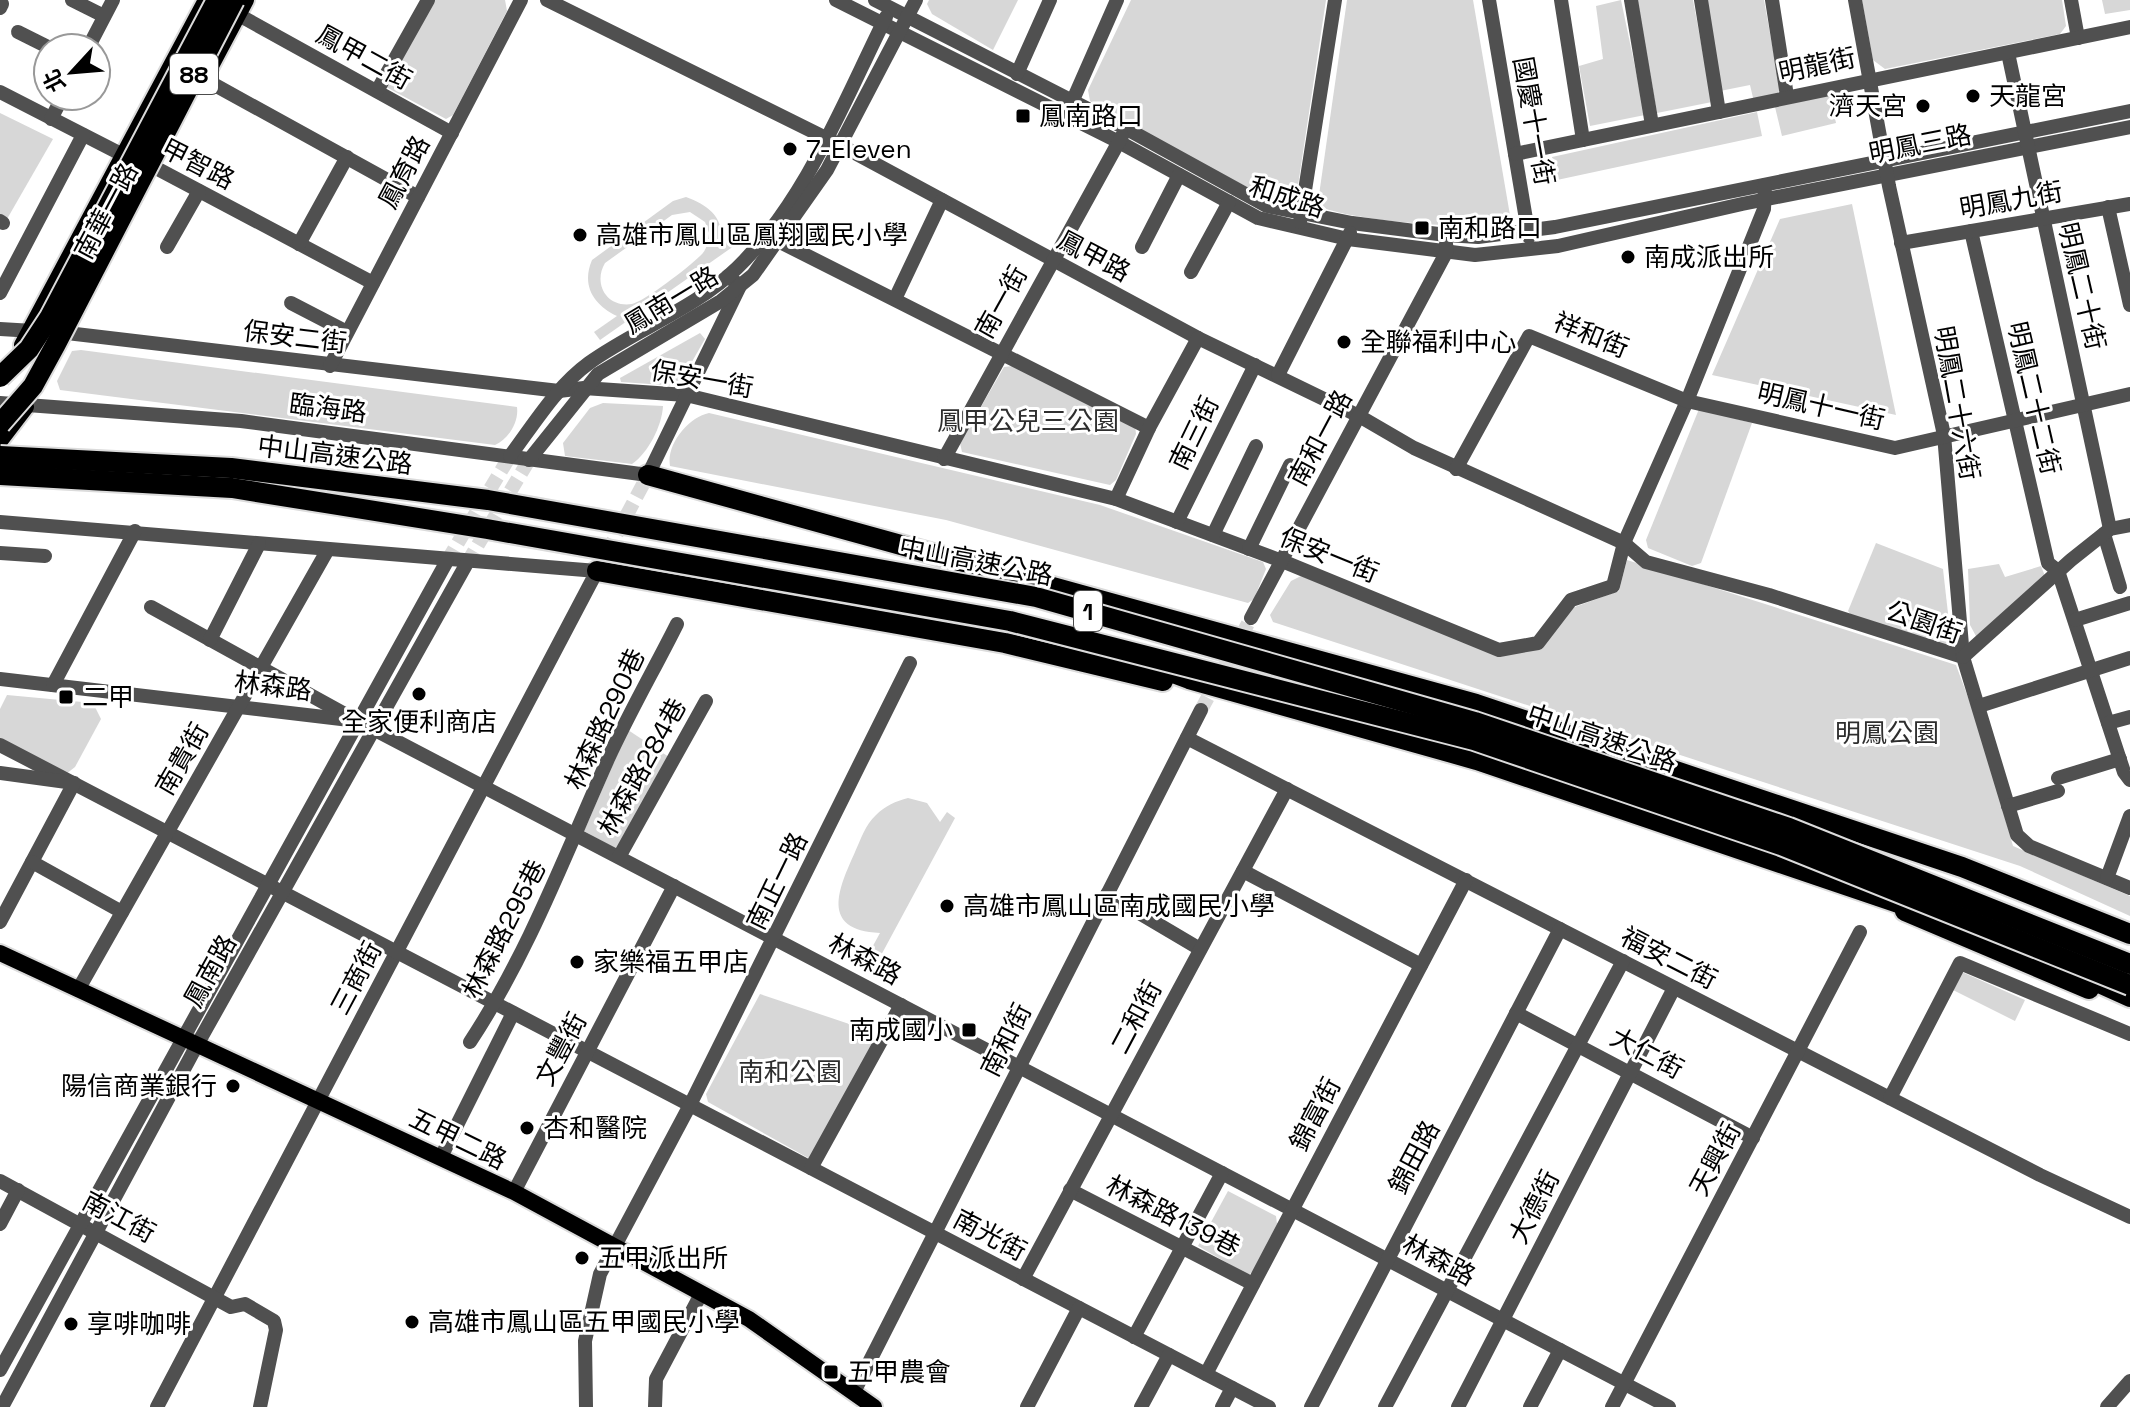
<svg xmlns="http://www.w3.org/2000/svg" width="2130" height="1407" viewBox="0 0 2130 1407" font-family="'Space Grotesk','Noto Sans TC',sans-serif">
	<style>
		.green { fill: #d7d7d7; fill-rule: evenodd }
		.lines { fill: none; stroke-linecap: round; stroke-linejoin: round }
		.minor-tunnel { stroke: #d9d9d9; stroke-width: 14; stroke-dasharray: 14 7; stroke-linecap: butt }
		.major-casing { stroke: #dbdbdb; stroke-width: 20 }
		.highway-casing { stroke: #dbdbdb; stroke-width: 24 }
		.minor { stroke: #505050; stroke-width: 14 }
		.major { stroke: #000; stroke-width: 16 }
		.highway { stroke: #000; stroke-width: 20 }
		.highway-bridge-casing { stroke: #dbdbdb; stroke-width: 24; stroke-linecap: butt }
		.highway-bridge { stroke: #000; stroke-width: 20 }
		.poi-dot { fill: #000; stroke: #fff; stroke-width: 3 }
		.labels { text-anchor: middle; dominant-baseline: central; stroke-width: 6; stroke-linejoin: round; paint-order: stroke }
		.shield { fill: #fff; stroke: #4c4c4c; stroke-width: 2 }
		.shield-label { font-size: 24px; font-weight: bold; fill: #000 }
		.street-label { font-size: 26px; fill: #000; stroke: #fff }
		.poi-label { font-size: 26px; fill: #000; stroke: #fff; text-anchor: start }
		.park-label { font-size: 26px; fill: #2e2e2e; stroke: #fff }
	</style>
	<rect width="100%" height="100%" fill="#fff"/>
	<g class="green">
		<polygon points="433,0 505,0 507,11 453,115 446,119 386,87"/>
		<polygon points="929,0 1018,0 993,50 932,14 927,4"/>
		<polygon points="1131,0 1326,0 1297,192 1287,200 1272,200 1103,112 1090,101 1088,90"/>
		<path d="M1347 0H1473L1511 221C1486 233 1347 220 1322 207L1319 195Z"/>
		<polygon points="1621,0 1645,115 1590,126 1579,66 1603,59 1596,6"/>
		<polygon points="1637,0 1693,0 1712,102 1657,113"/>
		<polygon points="1705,0 1764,0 1780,89 1777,95 1754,102 1750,85 1720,91"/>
		<polygon points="1862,0 2062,0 2066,26 2060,34 1885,69 1873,60"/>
		<polygon points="2102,0 2130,0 2130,10 2105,14"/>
		<polygon points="1830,95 1836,123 1782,136 1775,107"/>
		<polygon points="1757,112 1762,136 1557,180 1552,157"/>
		<polygon points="0,113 53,139 3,226 0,225"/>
		<path d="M686 197C707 205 722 215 722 239L733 232 741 241 600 340 594 332 617 316C594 305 581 286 592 260L673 201ZM690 212 705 222 709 233C708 242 707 250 700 256 689 267 645 301 632 304 606 308 593 283 605 263L672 215Z"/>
		<polygon points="1852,204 1896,415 1712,375 1780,219"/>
		<polygon points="700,333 705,339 678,386 621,382 620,378"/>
		<path d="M81 350 517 407C519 423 508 439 495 445L60 390 57 381 72 351Z"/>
		<polygon points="1013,366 1135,425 1136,434 1116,480 1110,485 962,452 960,443 1004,367"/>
		<path d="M603 403 663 406C662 426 648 453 632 464L565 456 563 443 590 408Z"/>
		<polygon points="1699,409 1752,423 1701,563 1692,566 1648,548 1646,540"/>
		<path d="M709 413 1100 505 1263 562 1266 569 1254 599 1248 603 946 520 670 466C666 444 689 417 709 413Z"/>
		<polygon points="1876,543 1943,569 1951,640 1944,650 1854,619 1848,611"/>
		<polygon points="1627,560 1956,665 1979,727 2013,846 2130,896 2130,916 2020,866 1273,622 1270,615 1291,581 1301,576 1510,654 1541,645 1572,608 1619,591"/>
		<polygon points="1999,564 2005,577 2041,566 2045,576 1977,638 1970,625 1968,569"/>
		<polygon points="7,695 93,703 101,719 75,767 66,774 0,740 0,709"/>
		<polygon points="628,730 669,757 618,850 584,831"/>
		<path d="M908 798 927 803 940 822 947 812 955 818 879 959 869 953 880 933C819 930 839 888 855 852 861 839 865 825 876 815 885 806 896 801 908 798Z"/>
		<polygon points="1962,972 2025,1000 2015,1021 1953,990"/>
		<polygon points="760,994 882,1035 810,1159 708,1102 706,1094"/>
		<polygon points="1228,1191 1276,1216 1277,1224 1254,1271 1248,1275 1198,1246"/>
	</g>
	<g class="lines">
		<g class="minor-tunnel">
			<polyline points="447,561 510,456"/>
			<polyline points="467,563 529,460"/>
			<polyline points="597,571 648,475"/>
			<polyline points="1201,710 1251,618"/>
		</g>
		<defs>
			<g id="major">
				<polyline points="203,81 246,0"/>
				<polyline points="22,345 206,0"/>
				<polyline points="0,441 26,407"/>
				<polyline points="0,953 514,1192 749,1319 874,1407"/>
			</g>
			<g id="highway">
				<polyline points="648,475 1476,704 1962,867 2130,934"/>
				<polyline points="597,571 1005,643 1163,681"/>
				<polyline points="1146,663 1189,679 1477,760 1919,910"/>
				<polyline points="1905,911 2089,989"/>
				<polyline points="2079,974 2130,997"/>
			</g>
		</defs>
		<use href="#major" class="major-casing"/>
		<use href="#highway" class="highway-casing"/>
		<g class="minor">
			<polyline points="72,0 104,16"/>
			<polyline points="547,0 842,146 1198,338 1359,416 1414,448 1624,543 1646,562 1769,595 1963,657 2017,835 2029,846 2130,888"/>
			<polyline points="836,0 1119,142 1258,218 1348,239 1475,255 1558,246 1742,204 2130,127"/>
			<polyline points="875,0 1127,129 1267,206 1352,223 1446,235 1478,237 1555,227 2130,111"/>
			<polyline points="1489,0 1529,237"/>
			<polyline points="1561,0 1583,140"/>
			<polyline points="1631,0 1652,125"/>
			<polyline points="1701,0 1719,112"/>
			<polyline points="1772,0 1787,96"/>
			<polyline points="1855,0 1889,186 1944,435 1963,657"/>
			<polyline points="2071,0 2078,38"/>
			<polyline points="0,8 2,4"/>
			<polyline points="228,9 452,133"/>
			<polyline points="18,32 50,48"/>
			<polyline points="88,48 113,0"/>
			<polyline points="2008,53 2110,529"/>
			<polyline points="1017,74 1050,0"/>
			<polyline points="204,79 418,197"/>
			<polyline points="377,91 428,0"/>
			<polyline points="0,92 121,154 156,168 373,283"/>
			<polyline points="1069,109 1117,0"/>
			<polyline points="51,119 63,96"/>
			<polyline points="1515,154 2130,27"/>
			<polyline points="2108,207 2130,305"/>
			<polyline points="0,221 3,223"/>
			<polyline points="1300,222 1335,0"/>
			<polyline points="1971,231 2048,563 2058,571 2124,772 2130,780"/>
			<polyline points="780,242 1149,428"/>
			<polyline points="1901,243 2130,204"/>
			<polyline points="299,244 347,157"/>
			<polyline points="167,247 199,191"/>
			<polyline points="1142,247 1179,175"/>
			<polyline points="1191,272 1229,202"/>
			<polyline points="0,293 83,135"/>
			<polyline points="895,299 942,200"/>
			<polyline points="291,303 347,332"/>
			<polyline points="0,329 67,333 559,391 584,388 686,395 1116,499 1282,561 1499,650 1538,643 1571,600 1613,586 1624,543 1687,401 1764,209 1765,185"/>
			<polyline points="330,366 521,0"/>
			<polyline points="1278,375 1350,233"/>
			<polyline points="0,403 241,421 648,475 740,286 728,276"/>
			<path d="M510 456C534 424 556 387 589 363 635 330 696 308 737 268 806 201 844 101 886 17"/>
			<polyline points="944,459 1122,136"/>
			<polyline points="529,460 598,374 721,301 753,275 827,170 916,0"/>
			<polyline points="1456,469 1529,336 1687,401 1895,448 2130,394"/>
			<polyline points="1116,499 1149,428 1198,338"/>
			<polyline points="0,522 597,571 157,1407"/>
			<polyline points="1177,522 1255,365"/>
			<polyline points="2104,534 2120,587"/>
			<polyline points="1213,535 1256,446"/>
			<polyline points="1249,549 1290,465"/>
			<polyline points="0,553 45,556"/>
			<polyline points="151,607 350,717"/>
			<polyline points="1251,618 1447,251 1446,244"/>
			<polyline points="2075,620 2130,603"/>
			<polyline points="210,640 259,544"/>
			<polyline points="1963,657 2071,560 2110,529 2130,525"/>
			<polyline points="0,679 358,721 1669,1407"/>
			<polyline points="53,685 135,531"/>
			<polyline points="1979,706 2130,658"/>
			<polyline points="2108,723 2130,717"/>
			<polyline points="1187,738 2040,1175 2130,1217"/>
			<polyline points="0,745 1269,1407"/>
			<polyline points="0,773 74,783 0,922"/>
			<polyline points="2058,778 2120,759"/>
			<polyline points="2008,806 2058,791"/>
			<polyline points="619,857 706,701"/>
			<polyline points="32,862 122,912"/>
			<polyline points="1243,871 1421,965"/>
			<polyline points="2107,878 2130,816"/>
			<polyline points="1107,894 1200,949"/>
			<polyline points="78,990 327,551"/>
			<polyline points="1516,1013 1753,1138"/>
			<path d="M470 1042C528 954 565 855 608 759 629 713 655 668 677 624"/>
			<polyline points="1890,1098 1960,963 2130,1034"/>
			<polyline points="441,1157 513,1013"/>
			<polyline points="811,1168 901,1005"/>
			<polyline points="0,1181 231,1307 245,1304 274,1321 276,1330 260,1407"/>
			<polyline points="1070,1190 1253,1284"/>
			<polyline points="514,1192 674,886"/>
			<polyline points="0,1224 18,1190"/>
			<polyline points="1023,1279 1287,789"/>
			<polyline points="1134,1337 1222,1173"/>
			<polyline points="0,1370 447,561"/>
			<polyline points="1206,1374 1466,880"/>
			<polyline points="854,1392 1201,710"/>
			<polyline points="2,1407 197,1045 467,563"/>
			<polyline points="586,1407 585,1341 600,1274 690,1105 910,663"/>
			<polyline points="655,1407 656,1379 701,1294"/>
			<polyline points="1027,1407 1079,1308"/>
			<polyline points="1141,1407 1169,1355"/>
			<polyline points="1222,1407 1232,1388"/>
			<polyline points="1311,1407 1560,929"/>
			<polyline points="1385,1407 1623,961"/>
			<polyline points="1458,1407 1674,988"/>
			<polyline points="1530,1407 1560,1350"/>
			<polyline points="1612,1407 1860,932"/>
			<polyline points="2107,1407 2130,1381"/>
		</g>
		<use href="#major" class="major"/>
		<use href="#highway" class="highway"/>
		<defs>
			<g id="highway-bridge">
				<polyline points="0,377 29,349 50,317 217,0"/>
				<polyline points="0,424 33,386 56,344 234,0"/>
				<polyline points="0,456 231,468 488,500 1036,597 1475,722 1789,828 2130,964"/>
				<polyline points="0,475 232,488 487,529 1010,621 1474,740 1781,845 2130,985"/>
			</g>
		</defs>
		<use href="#highway-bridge" class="highway-bridge-casing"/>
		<use href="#highway-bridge" class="highway-bridge"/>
	</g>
	<g class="poi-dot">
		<circle cx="1973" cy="96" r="8"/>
		<circle cx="1923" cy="106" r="8"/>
		<rect x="1015" y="108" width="16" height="16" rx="4"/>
		<circle cx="790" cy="149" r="8"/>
		<rect x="1414" y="220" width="16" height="16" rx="4"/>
		<circle cx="580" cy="235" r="8"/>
		<circle cx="1628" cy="257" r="8"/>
		<circle cx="1344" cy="342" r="8"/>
		<circle cx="419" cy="694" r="8"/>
		<rect x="58" y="689" width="16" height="16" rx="4"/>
		<circle cx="947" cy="906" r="8"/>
		<circle cx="577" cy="962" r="8"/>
		<rect x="961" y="1022" width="16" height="16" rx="4"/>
		<circle cx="233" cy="1086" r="8"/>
		<circle cx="527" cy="1128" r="8"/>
		<circle cx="582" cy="1258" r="8"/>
		<circle cx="412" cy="1322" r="8"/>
		<circle cx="71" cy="1324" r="8"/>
		<rect x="823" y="1364" width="16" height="16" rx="4"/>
	</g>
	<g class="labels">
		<g class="shield">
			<rect x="170" y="54" width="48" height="40" rx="6"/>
			<rect x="1074" y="591" width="28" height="40" rx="6"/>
		</g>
		<g class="shield-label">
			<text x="194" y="74">88</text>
			<text x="1088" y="611">1</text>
		</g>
		<g class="street-label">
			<text transform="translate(364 57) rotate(29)">鳳甲二街</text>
			<text transform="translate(1817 65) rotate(-12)">明龍街</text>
			<text transform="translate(1534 121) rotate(80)">國慶十一街</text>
			<text transform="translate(1920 144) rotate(-11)">明鳳三路</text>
			<text transform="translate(198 164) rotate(27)">甲智路</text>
			<text transform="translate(404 172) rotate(-62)">鳳育路</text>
			<text transform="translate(1287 197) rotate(18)">和成路</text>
			<text transform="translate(2011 200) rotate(-10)">明鳳九街</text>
			<text transform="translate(106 211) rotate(-62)">南華一路</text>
			<text transform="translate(1094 256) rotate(28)">鳳甲路</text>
			<text transform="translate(2082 286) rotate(77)">明鳳二十街</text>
			<text transform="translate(671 300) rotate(-31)">鳳南一路</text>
			<text transform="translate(1001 302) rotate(-61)">南一街</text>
			<text transform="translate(1591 335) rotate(22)">祥和街</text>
			<text transform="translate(295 337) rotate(7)">保安二街</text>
			<text transform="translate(702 379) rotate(10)">保安一街</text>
			<text transform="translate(2034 398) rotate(77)">明鳳二十二街</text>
			<text transform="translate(1957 403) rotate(80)">明鳳二十六街</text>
			<text transform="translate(1821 406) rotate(13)">明鳳十一街</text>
			<text transform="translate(328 408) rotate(7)">臨海路</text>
			<text transform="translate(1194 433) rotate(-64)">南三街</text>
			<text transform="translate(1320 438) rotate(-62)">南和一路</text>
			<text transform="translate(335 455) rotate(7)">中山高速公路</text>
			<text transform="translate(1329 555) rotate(22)">保安一街</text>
			<text transform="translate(976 561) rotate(11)">中山高速公路</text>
			<text transform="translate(1924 622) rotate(19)">公園街</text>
			<text transform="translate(273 686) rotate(7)">林森路</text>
			<text transform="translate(605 719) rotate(-65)">林森路290巷</text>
			<text transform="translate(1602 738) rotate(19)">中山高速公路</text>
			<text transform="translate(182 759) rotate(-60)">南貴街</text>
			<text transform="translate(642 767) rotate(-61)">林森路284巷</text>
			<text transform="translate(777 881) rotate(-64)">南正一路</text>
			<text transform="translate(504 929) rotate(-63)">林森路295巷</text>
			<text transform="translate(1669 958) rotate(27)">福安二街</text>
			<text transform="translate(865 959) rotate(28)">林森路</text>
			<text transform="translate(210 971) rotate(-61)">鳳南路</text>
			<text transform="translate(356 978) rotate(-62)">三商街</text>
			<text transform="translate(1136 1017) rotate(-62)">二和街</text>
			<text transform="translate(1006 1040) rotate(-63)">南和街</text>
			<text transform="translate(561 1049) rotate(-62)">文豐街</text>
			<text transform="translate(1647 1053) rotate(28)">大仁街</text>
			<text transform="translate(1315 1114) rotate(-62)">錦富街</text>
			<text transform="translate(458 1139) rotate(26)">五甲二路</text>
			<text transform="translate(1414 1157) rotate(-62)">錦田路</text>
			<text transform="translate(1715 1159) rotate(-62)">天興街</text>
			<text transform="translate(1534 1207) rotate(-63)">大德街</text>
			<text transform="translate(1173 1216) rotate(27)">林森路139巷</text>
			<text transform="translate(119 1217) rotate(28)">南江街</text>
			<text transform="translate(990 1235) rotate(28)">南光街</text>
			<text transform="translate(1439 1260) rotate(28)">林森路</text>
		</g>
		<g class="poi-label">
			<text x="1989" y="96">天龍宮</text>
			<text x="1907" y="106" text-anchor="end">濟天宮</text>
			<text x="1039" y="116">鳳南路口</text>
			<text x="806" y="149">7-Eleven</text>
			<text x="1438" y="228">南和路口</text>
			<text x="596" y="235">高雄市鳳山區鳳翔國民小學</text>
			<text x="1644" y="257">南成派出所</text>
			<text x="1360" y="342">全聯福利中心</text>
			<text x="82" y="697">二甲</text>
			<text x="419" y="722" text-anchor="middle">全家便利商店</text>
			<text x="963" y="906">高雄市鳳山區南成國民小學</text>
			<text x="593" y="962">家樂福五甲店</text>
			<text x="953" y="1030" text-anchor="end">南成國小</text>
			<text x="217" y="1086" text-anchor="end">陽信商業銀行</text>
			<text x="543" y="1128">杏和醫院</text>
			<text x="598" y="1258">五甲派出所</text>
			<text x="428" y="1322">高雄市鳳山區五甲國民小學</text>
			<text x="87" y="1324">享啡咖啡</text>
			<text x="847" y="1372">五甲農會</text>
		</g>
		<g class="park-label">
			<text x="1028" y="421">鳳甲公兒三公園</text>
			<text x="1887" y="733">明鳳公園</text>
			<text x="790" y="1072">南和公園</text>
		</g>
	</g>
	<g transform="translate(72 72) rotate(244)"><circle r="38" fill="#ffffff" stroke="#999999" stroke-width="2"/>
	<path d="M0-6L14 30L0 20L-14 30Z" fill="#000000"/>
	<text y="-12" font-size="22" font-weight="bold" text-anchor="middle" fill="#000000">北</text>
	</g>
</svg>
